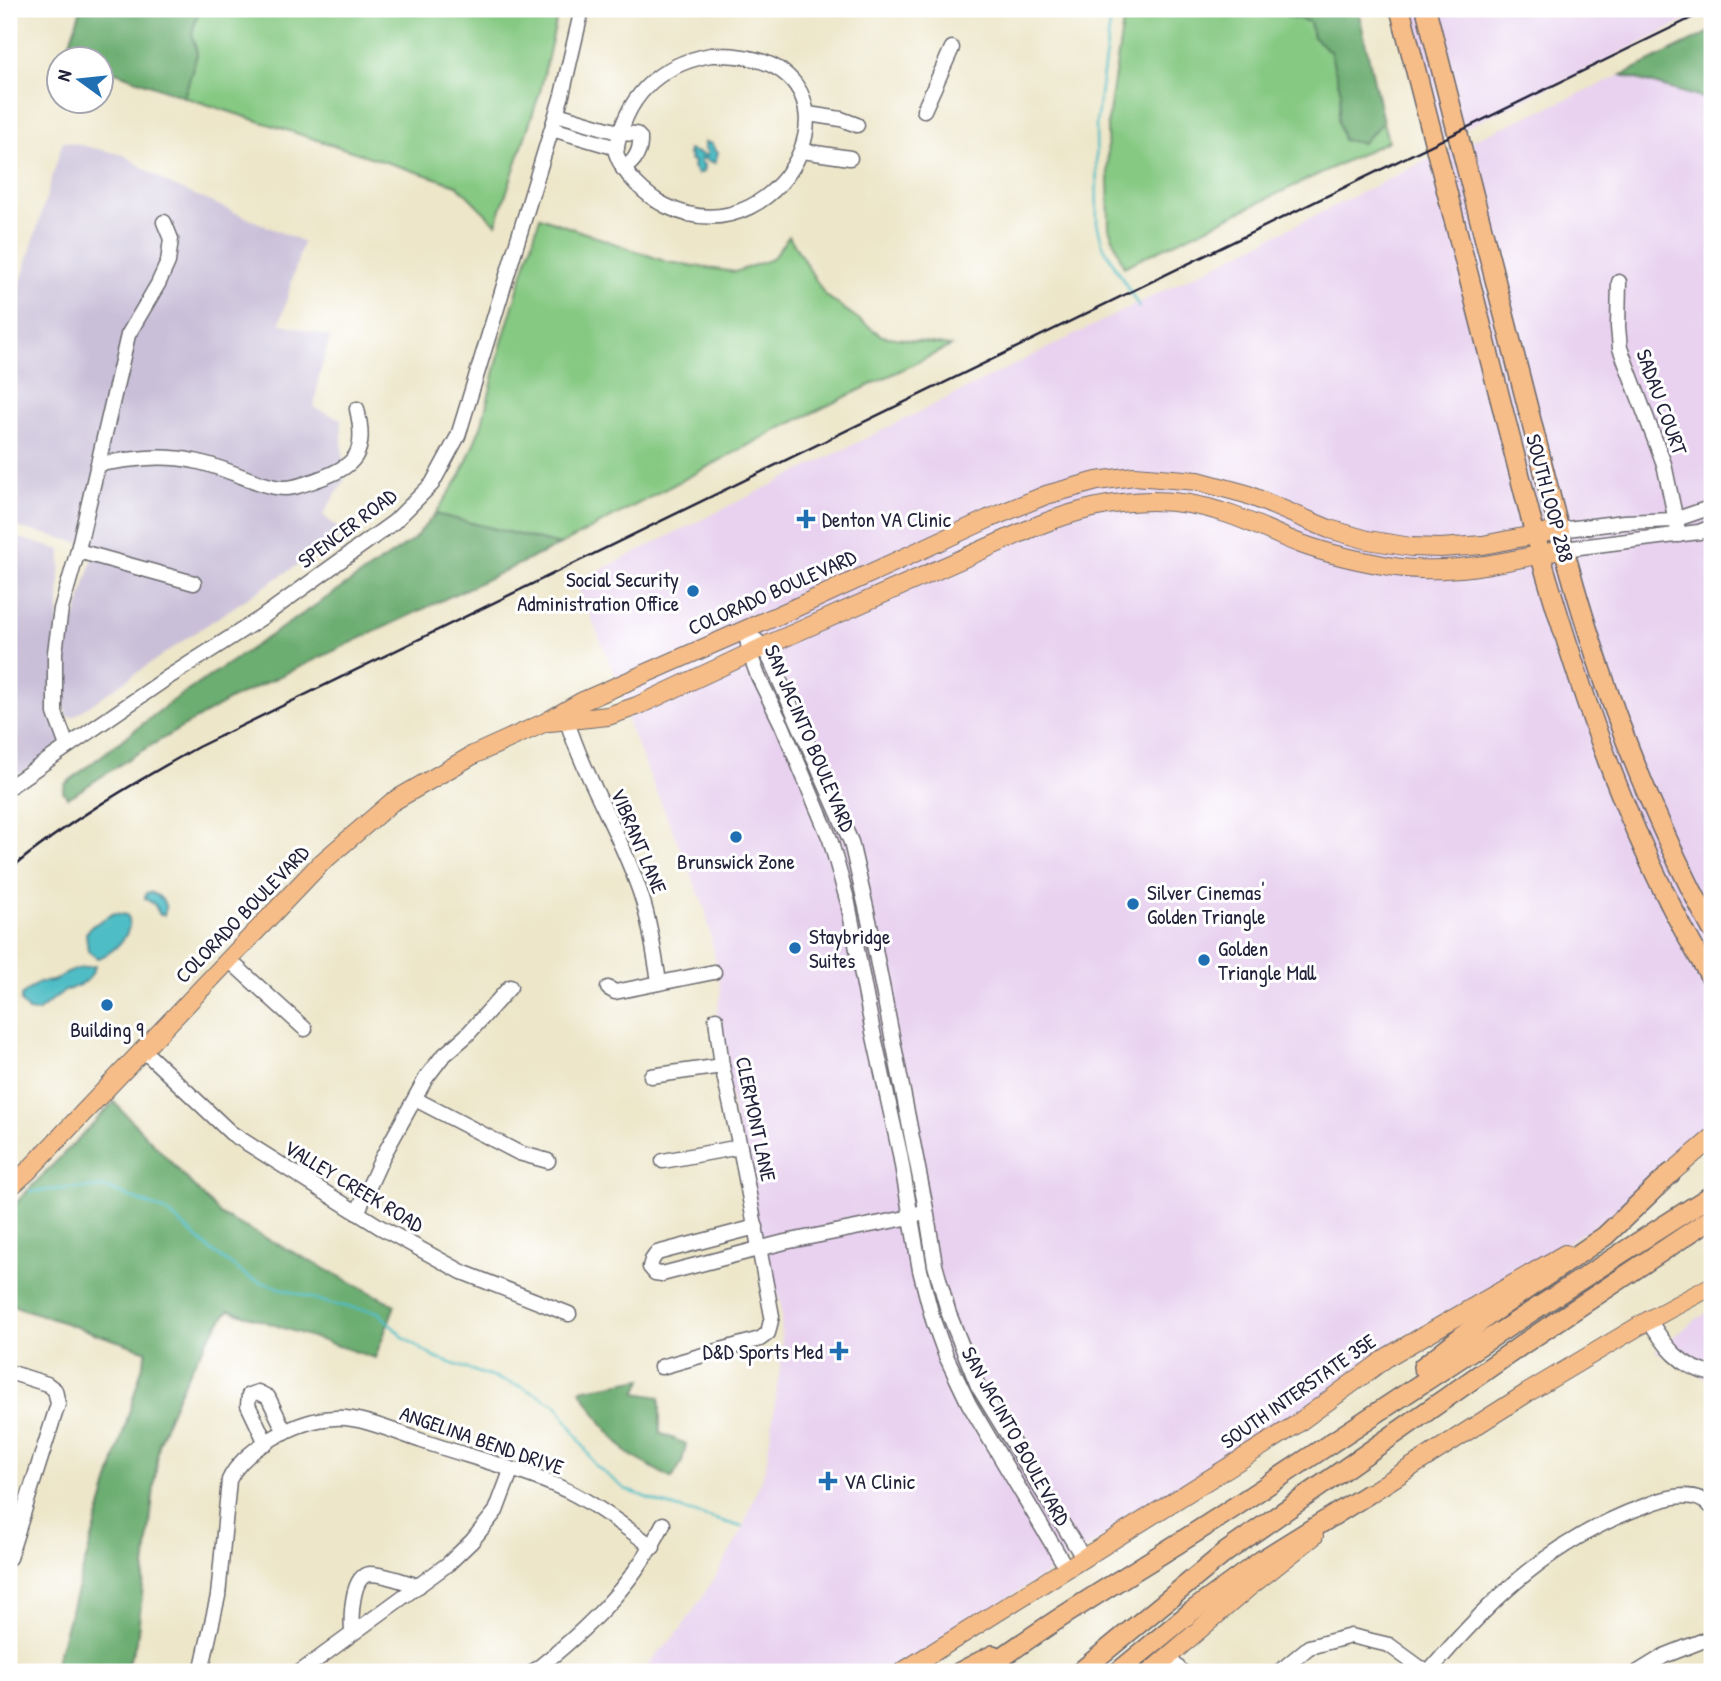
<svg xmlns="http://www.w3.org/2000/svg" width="1721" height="1681" viewBox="0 0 1721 1681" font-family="'Patrick Hand',sans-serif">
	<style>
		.built { fill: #e8d2ef }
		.industrial { fill: #c9bfd8 }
		.green { fill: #86c983; stroke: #54765f; stroke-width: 2 }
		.forest { fill: #6cad71; stroke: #476856; stroke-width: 2 }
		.water { fill: #4fbdc5; stroke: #387080; stroke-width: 2 }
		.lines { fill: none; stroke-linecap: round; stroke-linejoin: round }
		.stream { stroke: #4fbdc5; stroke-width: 2.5 }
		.minor-casing { stroke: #69676d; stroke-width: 17 }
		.major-casing { stroke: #69676d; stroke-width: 20 }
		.highway-casing { stroke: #69676d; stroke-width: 22 }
		.minor { stroke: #fff; stroke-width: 14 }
		.major { stroke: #f7bd88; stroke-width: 18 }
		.highway { stroke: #f7bd88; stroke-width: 19 }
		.rail { stroke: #22223b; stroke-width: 2.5 }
		.poi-dot { fill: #1f6fb2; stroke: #fff; stroke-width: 2.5 }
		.labels { text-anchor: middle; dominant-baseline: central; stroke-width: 6; stroke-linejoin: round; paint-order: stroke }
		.street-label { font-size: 21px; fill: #22223b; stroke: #fff }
		.poi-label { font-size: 21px; fill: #22223b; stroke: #fff; text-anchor: start }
	</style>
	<rect width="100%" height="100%" fill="#fff"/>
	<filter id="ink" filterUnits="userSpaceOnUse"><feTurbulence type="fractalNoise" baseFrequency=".0143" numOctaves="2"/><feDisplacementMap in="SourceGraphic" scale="14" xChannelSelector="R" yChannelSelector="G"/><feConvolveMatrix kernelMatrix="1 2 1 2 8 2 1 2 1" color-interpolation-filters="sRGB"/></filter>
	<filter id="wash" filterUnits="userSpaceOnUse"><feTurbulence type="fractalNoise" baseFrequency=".00686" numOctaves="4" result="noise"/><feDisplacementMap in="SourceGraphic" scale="28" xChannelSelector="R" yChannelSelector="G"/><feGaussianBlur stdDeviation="1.57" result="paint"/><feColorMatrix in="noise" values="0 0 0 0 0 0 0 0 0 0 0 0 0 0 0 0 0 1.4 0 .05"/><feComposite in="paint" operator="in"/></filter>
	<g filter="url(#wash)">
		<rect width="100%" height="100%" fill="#ede6c9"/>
		<g class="built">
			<polygon points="1400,9 1710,9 1435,143"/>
			<polygon points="1622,75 1712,101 1712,1131 1621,1208 1529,1268 1400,1338 1303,1412 891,1672 641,1672 681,1629 714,1579 741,1533 766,1466 782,1354 781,1303 759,1249 716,1019 721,991 705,908 629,726 618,682 576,582 1429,159"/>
			<polygon points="1712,1310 1712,1382 1655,1351 1698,1318"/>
		</g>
		<g class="industrial">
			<polygon points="63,141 124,155 167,183 303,242 280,323 330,337 319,377 314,408 341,419 344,481 323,515 344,534 187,638 73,717 66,716 65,708 63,665 65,634 68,633 71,619 75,619 96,547 9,525 9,322"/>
			<polygon points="9,535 61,550 55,713 67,746 9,780"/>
		</g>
		<g class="green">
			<polygon points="199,9 559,9 540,92 496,224 457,185 184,97 197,55 192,33"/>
			<polygon points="1125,9 1278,9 1286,15 1310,22 1313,37 1330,51 1341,92 1338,120 1362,143 1383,122 1388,141 1124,267 1109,228 1107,126"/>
			<polygon points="540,217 667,262 735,272 772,259 789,236 825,295 882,336 951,346 779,429 560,545 435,514 461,475 482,424 502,342"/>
		</g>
		<g class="forest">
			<polygon points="81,9 199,9 192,33 197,54 184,97 102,67 102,60 81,59 66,54"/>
			<polygon points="1278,9 1358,9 1383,122 1362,143 1343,140 1338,120 1341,92 1330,51 1313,37 1310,22 1286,15"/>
			<polygon points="1712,31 1712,101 1622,75"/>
			<polygon points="435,514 560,545 231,699 133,756 73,795 67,797 63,791 65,784 171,702 413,540"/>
			<path d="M114 1102 221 1215 395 1305 375 1358 229 1310C200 1345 173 1400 159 1443L137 1640 125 1672H53L147 1351 9 1304V1210Z"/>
			<polygon points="642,1379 636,1393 660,1397 660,1433 686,1444 682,1462 672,1479 627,1453 604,1426 580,1390"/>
		</g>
		<g class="water">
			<polygon points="705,142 712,144 715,151 718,152 715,163 701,158 701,162 704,165 703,172 698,174 693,167 694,161 690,160 691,156 688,155 689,150 707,156 707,151 704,149"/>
			<path d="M150 892C160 896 169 903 164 915H160L155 905 145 898 146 893Z"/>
			<path d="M114 913 127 915C137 930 112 956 97 958L88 951 86 933 92 926Z"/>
			<path d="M95 966C89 987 76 984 60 994 52 999 45 1007 37 1012L28 1011 21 1002V996L39 982C56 983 57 977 72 971 78 968 88 967 95 966Z"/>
		</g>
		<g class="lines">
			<g class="stream">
				<polyline points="1112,9 1096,124 1097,223 1103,246 1139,307"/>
				<polyline points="30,1192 71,1188 106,1188 166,1211 213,1252 251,1279 331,1304 378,1312 403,1337 435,1358 522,1387 557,1405 596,1466 625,1489 660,1503 742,1527"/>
			</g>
		</g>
	</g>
	<g filter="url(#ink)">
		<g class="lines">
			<defs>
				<g id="minor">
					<path d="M711 55C888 50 788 266 666 206 646 196 623 174 616 153 624 98 657 65 711 55Z"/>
					<polyline points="924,110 952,48"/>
					<path d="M557 114 621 133 636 134 640 138C641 152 634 162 623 169"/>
					<polyline points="808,114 841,119 857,125"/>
					<polyline points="552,129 617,148"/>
					<polyline points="802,151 850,158"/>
					<polyline points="1619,282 1618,327 1620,348 1664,464 1679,535"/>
					<path d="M98 464C131 459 161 454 194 461 222 466 247 481 275 487 290 490 302 485 316 480 357 466 367 453 357 409"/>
					<polyline points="1559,530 1624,522 1674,520 1712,507"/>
					<polyline points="1564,549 1699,532 1712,527"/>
					<polyline points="78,551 194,583"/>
					<polyline points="745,629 750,654 758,676 782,725 830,839 848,903 873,1032 900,1154 920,1270 933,1320 946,1356 969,1404 1067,1569"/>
					<polyline points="756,640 763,647 771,661 851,842 871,929 926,1209 935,1265 949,1314 978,1386 1084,1559"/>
					<path d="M567 721C585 777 616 826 636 881 649 914 653 947 659 981"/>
					<polyline points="67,746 55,713 55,652 61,609 77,554 128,335 158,284 168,262 171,239 164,222"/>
					<polyline points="9,787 167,678 261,618 394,522 432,484 458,436 562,95 582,9"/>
					<polyline points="229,960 305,1029"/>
					<polyline points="608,988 615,992 714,972"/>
					<polyline points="143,1050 231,1133 380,1227 462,1272 569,1314"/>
					<polyline points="651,1076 722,1066"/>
					<polyline points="415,1099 519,1153 548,1161"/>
					<polyline points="663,1161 740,1147"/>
					<polyline points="357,1213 382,1158 426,1078 442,1057 466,1036 510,987"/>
					<polyline points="756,1227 657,1253 652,1260 650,1267 655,1273 662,1274 785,1242 911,1217 919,1213"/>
					<path d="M1649 1320C1666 1347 1680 1367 1712 1374"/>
					<polyline points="661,1367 760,1339 768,1333 772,1316 740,1147 722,1066 716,1019"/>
					<polyline points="9,1372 47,1384 55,1390 58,1404 9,1558"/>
					<polyline points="266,1443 248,1405 249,1395 258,1392 268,1397 285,1432"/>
					<path d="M352 1632C351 1618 351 1575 370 1574 385 1574 404 1582 419 1586"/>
					<polyline points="1168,1657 1182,1672"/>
					<path d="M201 1672 218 1596 229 1480C244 1448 299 1419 335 1418 360 1416 398 1433 422 1441 470 1457 523 1470 568 1491 598 1506 625 1527 653 1547"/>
					<polyline points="300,1672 448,1564 472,1541 496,1511 511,1471"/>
					<path d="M533 1672C585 1631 634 1585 663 1524"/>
					<polyline points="1279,1672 1309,1647 1351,1636 1389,1645 1426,1672"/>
					<path d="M1429 1672C1491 1598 1554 1538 1647 1505 1668 1497 1694 1489 1712 1507"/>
					<polyline points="1638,1672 1664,1656 1712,1637"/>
				</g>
				<g id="major">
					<path d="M550 722 608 716 637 706 763 647 1034 527C1094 502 1159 491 1222 512 1249 520 1274 534 1301 544 1329 554 1360 561 1389 566 1447 576 1507 562 1564 549"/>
					<polyline points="1662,1181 1712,1138"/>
					<polyline points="9,1188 27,1172 320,864 392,802 473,755 546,722 581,702 797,607 988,519 1046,495 1097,481 1134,476 1198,481 1246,494 1329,529 1368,540 1411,547 1440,548 1483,545 1559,530"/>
					<polyline points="1358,1501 1527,1393 1649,1320 1712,1286"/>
					<polyline points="902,1672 1294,1426 1389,1356 1565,1254"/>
					<polyline points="1150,1672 1248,1588 1314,1536"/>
				</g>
				<g id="highway">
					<path d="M1400 9 1540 554C1583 700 1632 849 1712 979"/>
					<path d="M1426 9 1559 530C1595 668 1644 804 1712 929"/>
					<polyline points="1423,1367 1490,1314 1605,1236 1671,1173"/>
					<polyline points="960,1672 993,1655"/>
					<path d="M982 1672C1061 1613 1147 1565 1230 1510 1390 1404 1550 1298 1712 1195"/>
					<polyline points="1080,1672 1226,1552 1526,1342 1712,1218"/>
					<polyline points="1118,1672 1191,1612 1262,1560 1368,1494"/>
				</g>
			</defs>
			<use href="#minor" class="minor-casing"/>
			<use href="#major" class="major-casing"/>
			<use href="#highway" class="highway-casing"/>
			<use href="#minor" class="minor"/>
			<use href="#major" class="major"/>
			<use href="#highway" class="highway"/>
			<path class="rail" d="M9 870C67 822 132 784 198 747L1710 9"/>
		</g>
	</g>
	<g class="poi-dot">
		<path d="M802.5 508.5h7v7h7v7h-7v7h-7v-7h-7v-7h7z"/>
		<circle cx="693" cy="591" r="7"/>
		<circle cx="736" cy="837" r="7"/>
		<circle cx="1133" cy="904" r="7"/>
		<circle cx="795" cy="948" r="7"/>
		<circle cx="1204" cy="960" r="7"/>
		<circle cx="107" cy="1005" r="7"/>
		<path d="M835.5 1340.5h7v7h7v7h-7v7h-7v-7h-7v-7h7z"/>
		<path d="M824.5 1470.5h7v7h7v7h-7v7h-7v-7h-7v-7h7z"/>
	</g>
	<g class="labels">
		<g class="street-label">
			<text transform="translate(1662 402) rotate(70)">SADAU COURT</text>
			<text transform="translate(1550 498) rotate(75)">SOUTH LOOP 288</text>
			<text transform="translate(347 528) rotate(-37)">SPENCER ROAD</text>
			<text transform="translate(772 592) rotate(-24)">COLORADO BOULEVARD</text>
			<text transform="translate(810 738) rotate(67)">SAN JACINTO BOULEVARD</text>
			<text transform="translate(639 841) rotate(67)">VIBRANT LANE</text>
			<text transform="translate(242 914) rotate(-46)">COLORADO BOULEVARD</text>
			<text transform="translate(756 1119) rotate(78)">CLERMONT LANE</text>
			<text transform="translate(354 1186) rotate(31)">VALLEY CREEK ROAD</text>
			<text transform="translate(1298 1391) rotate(-35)">SOUTH INTERSTATE 35E</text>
			<text transform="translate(1016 1436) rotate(61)">SAN JACINTO BOULEVARD</text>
			<text transform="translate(482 1440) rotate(19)">ANGELINA BEND DRIVE</text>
		</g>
		<g class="poi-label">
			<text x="822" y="519">Denton VA Clinic</text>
			<text x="679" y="579" text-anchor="end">Social Security<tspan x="679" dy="24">Administration Office</tspan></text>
			<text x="736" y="861" text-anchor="middle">Brunswick Zone</text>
			<text x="1147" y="892">Silver Cinemas'<tspan x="1147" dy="24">Golden Triangle</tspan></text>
			<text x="809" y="936">Staybridge<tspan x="809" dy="24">Suites</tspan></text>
			<text x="1218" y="948">Golden<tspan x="1218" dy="24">Triangle Mall</tspan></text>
			<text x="107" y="1029" text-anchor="middle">Building 9</text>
			<text x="823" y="1351" text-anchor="end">D&amp;D Sports Med</text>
			<text x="844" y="1481">VA Clinic</text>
		</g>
	</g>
	<rect width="1721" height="1681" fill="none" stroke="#fff" stroke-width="35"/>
	<g transform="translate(80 80) rotate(285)"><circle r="33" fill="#ffffff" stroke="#a7a7b1" stroke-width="2"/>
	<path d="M0-5L12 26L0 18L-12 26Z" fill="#1f6fb2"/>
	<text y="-10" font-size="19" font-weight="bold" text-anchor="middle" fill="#22223b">N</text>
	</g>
</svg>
